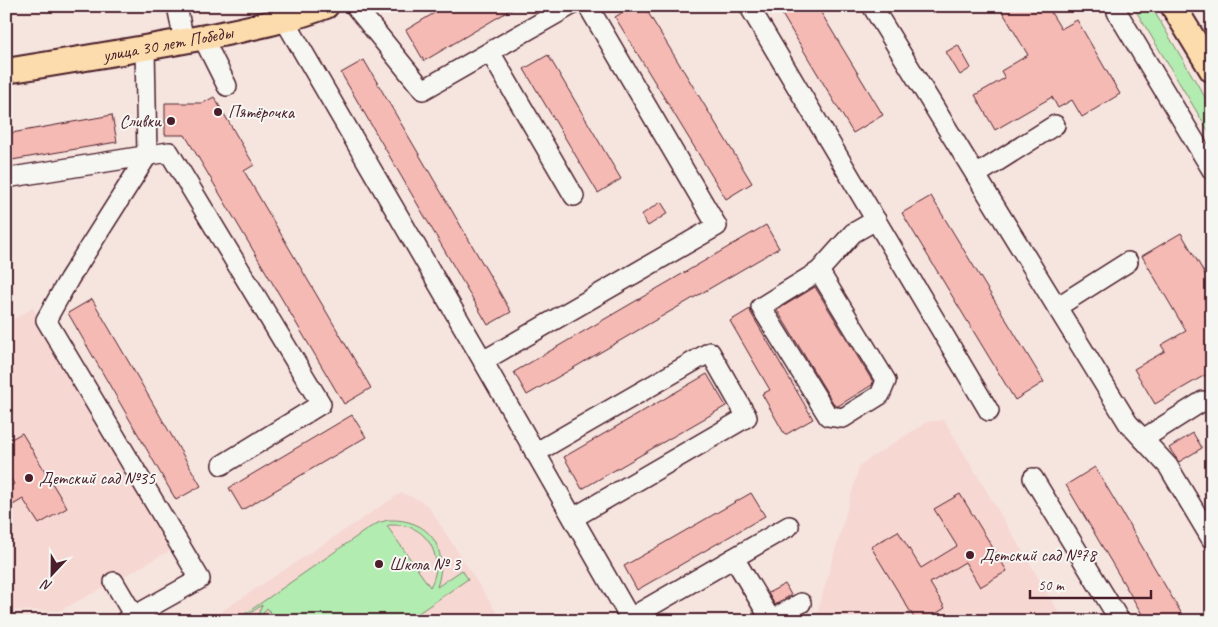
<svg xmlns="http://www.w3.org/2000/svg" width="1218" height="627" viewBox="0 0 1218 627" font-family="Caveat,sans-serif">
	<style>
		.built { fill: #f6d7d2 }
		.green { fill: #b2ecb0; stroke: #7e866e; fill-rule: evenodd }
		.building { fill: #f6bab4; stroke: #4a1f2b }
		.lines { fill: none; stroke-linecap: round; stroke-linejoin: round }
		.minor-casing { stroke: #4a1f2b; stroke-width: 22 }
		.major-casing { stroke: #4a1f2b; stroke-width: 28 }
		.minor { stroke: #f6f6f2; stroke-width: 19 }
		.major { stroke: #fcdcac; stroke-width: 24 }
		.poi-dot { fill: #4a1f2b; stroke: #f6f6f2; stroke-width: 2 }
		.labels { text-anchor: middle; dominant-baseline: central; stroke-width: 4; stroke-linejoin: round; paint-order: stroke }
		.street-label { font-size: 18px; fill: #4a1f2b; stroke: #f6f6f2 }
		.poi-label { font-size: 18px; fill: #4a1f2b; stroke: #f6f6f2; text-anchor: start }
	</style>
	<rect width="100%" height="100%" fill="#f6e4df"/>
	<filter id="ink" filterUnits="userSpaceOnUse"><feTurbulence type="fractalNoise" baseFrequency=".02" numOctaves="2"/><feDisplacementMap in="SourceGraphic" scale="10" xChannelSelector="R" yChannelSelector="G"/><feConvolveMatrix kernelMatrix="1 2 1 2 8 2 1 2 1" color-interpolation-filters="sRGB"/></filter>
	<g filter="url(#ink)">
		<g class="built">
			<polygon points="33,308 174,548 114,582 59,611 6,610 6,324"/>
			<polygon points="944,420 1064,621 815,621 860,465 927,422"/>
			<polygon points="401,493 419,500 428,506 502,621 207,621"/>
		</g>
		<g class="green">
			<polygon points="1133,6 1151,6 1212,109 1212,137"/>
			<path d="M388 520C429 518 450 548 437 587L462 570 468 579 407 621H276L267 608 264 612 261 621H256L262 605 239 621H235L369 528 378 523ZM390 525C397 525 403 525 410 527 434 536 443 565 430 587L387 526Z"/>
		</g>
		<g class="building">
			<polygon points="446,6 517,6 424,61 406,30"/>
			<polygon points="633,6 644,6 752,183 726,199 615,17"/>
			<polygon points="777,6 817,6 883,115 853,133"/>
			<polygon points="999,6 1047,6 1061,29 1077,20 1120,94 1082,117 1072,100 1058,108 1052,97 995,130 975,95 1005,78 1001,71 1028,55"/>
			<polygon points="958,45 971,68 960,75 946,52"/>
			<polygon points="548,55 621,179 598,193 524,69"/>
			<polygon points="364,60 511,312 488,325 341,73"/>
			<polygon points="214,97 254,165 244,171 371,388 344,404 185,135 165,135 165,103 203,103"/>
			<polygon points="112,115 117,142 6,161 6,134"/>
			<polygon points="931,196 1044,382 1015,400 902,213"/>
			<polygon points="661,202 668,213 648,226 641,215"/>
			<polygon points="766,225 779,248 527,395 514,372"/>
			<polygon points="1181,233 1212,286 1212,371 1155,404 1134,369 1165,351 1161,345 1186,331 1142,256"/>
			<polygon points="815,287 873,382 872,385 838,406 835,406 777,310"/>
			<polygon points="92,299 201,486 176,500 68,313"/>
			<polygon points="750,309 751,313 813,419 785,435 762,394 770,390 730,321"/>
			<polygon points="707,374 726,406 582,489 564,457"/>
			<polygon points="352,415 366,437 242,510 229,488"/>
			<polygon points="22,433 67,508 39,524 23,499 6,509 6,489 14,484 6,471 6,442"/>
			<polygon points="1193,433 1202,448 1179,462 1169,448"/>
			<polygon points="1095,467 1186,621 1146,621 1066,485"/>
			<polygon points="751,493 765,516 637,590 624,566"/>
			<polygon points="960,494 1007,571 980,587 965,562 930,583 945,608 924,621 916,621 871,547 898,531 921,568 957,546 934,509"/>
			<polygon points="785,584 791,595 775,605 768,593"/>
		</g>
		<g class="lines">
			<defs>
				<g id="minor">
					<polyline points="177,6 184,41"/>
					<polyline points="355,6 423,90 570,6"/>
					<polyline points="749,6 989,411"/>
					<polyline points="872,6 1128,423 1168,466 1212,540"/>
					<polyline points="1118,6 1117,12 1212,170"/>
					<polyline points="284,19 483,361 630,618 789,526"/>
					<polyline points="203,38 227,86"/>
					<polyline points="490,52 574,196"/>
					<polyline points="976,175 1055,125"/>
					<polyline points="6,178 169,152 321,404 222,465"/>
					<polygon points="819,271 886,381 880,395 843,418 828,416 761,307"/>
					<polyline points="819,271 853,233 876,220"/>
					<polyline points="1057,307 1128,262"/>
					<polyline points="483,361 717,226 588,6"/>
					<polyline points="1143,439 1203,401"/>
					<polyline points="535,453 710,352 747,417 573,518"/>
					<polyline points="1033,478 1120,621"/>
					<polyline points="734,558 771,620 801,603"/>
					<polyline points="114,582 134,616"/>
					<polyline points="125,621 200,579 46,320 69,279 147,156 145,48"/>
				</g>
				<g id="major">
					<polyline points="1173,6 1212,70"/>
					<path id="s1" d="M6 71C81 59 156 47 231 32 263 25 295 18 326 6"/>
				</g>
			</defs>
			<use href="#minor" class="minor-casing"/>
			<use href="#major" class="major-casing"/>
			<use href="#minor" class="minor"/>
			<use href="#major" class="major"/>
		</g>
	</g>
	<g class="poi-dot">
		<circle cx="218" cy="112" r="5"/>
		<circle cx="171" cy="121" r="5"/>
		<circle cx="29" cy="478" r="5"/>
		<circle cx="970" cy="555" r="5"/>
		<circle cx="379" cy="564" r="5"/>
	</g>
	<g class="labels">
		<g class="street-label">
			<text stroke="none"><textPath href="#s1" startOffset="164">улица 30 лет Победы</textPath></text>
		</g>
		<g class="poi-label">
			<text x="228" y="112">Пятёрочка</text>
			<text x="161" y="121" text-anchor="end">Сливки</text>
			<text x="39" y="478">Детский сад №35</text>
			<text x="980" y="555">Детский сад №78</text>
			<text x="389" y="564">Школа № 3</text>
		</g>
	</g>
	<rect width="1218" height="627" fill="none" stroke="#f6f6f2" stroke-width="25"/>
	<rect x="12" y="12" width="1193" height="602" fill="none" stroke="#4a1f2b" stroke-width="2" filter="url(#ink)"/>
	<g transform="translate(52 574) rotate(202)" stroke="#f6f6f2" stroke-width="4" paint-order="stroke">
	<path d="M0-4L9 19L0 12L-9 19Z" fill="#4a1f2b"/>
	<text y="-8" font-size="14" font-weight="bold" text-anchor="middle" fill="#4a1f2b">N</text>
	</g>
	<path d="M1030 590v8h121v-8" fill="none" stroke="#4a1f2b" stroke-width="2.5"/>
	<text x="1038" y="590" font-size="15" fill="#4a1f2b" stroke="#f6f6f2" stroke-width="4" paint-order="stroke">50 m</text>
</svg>
